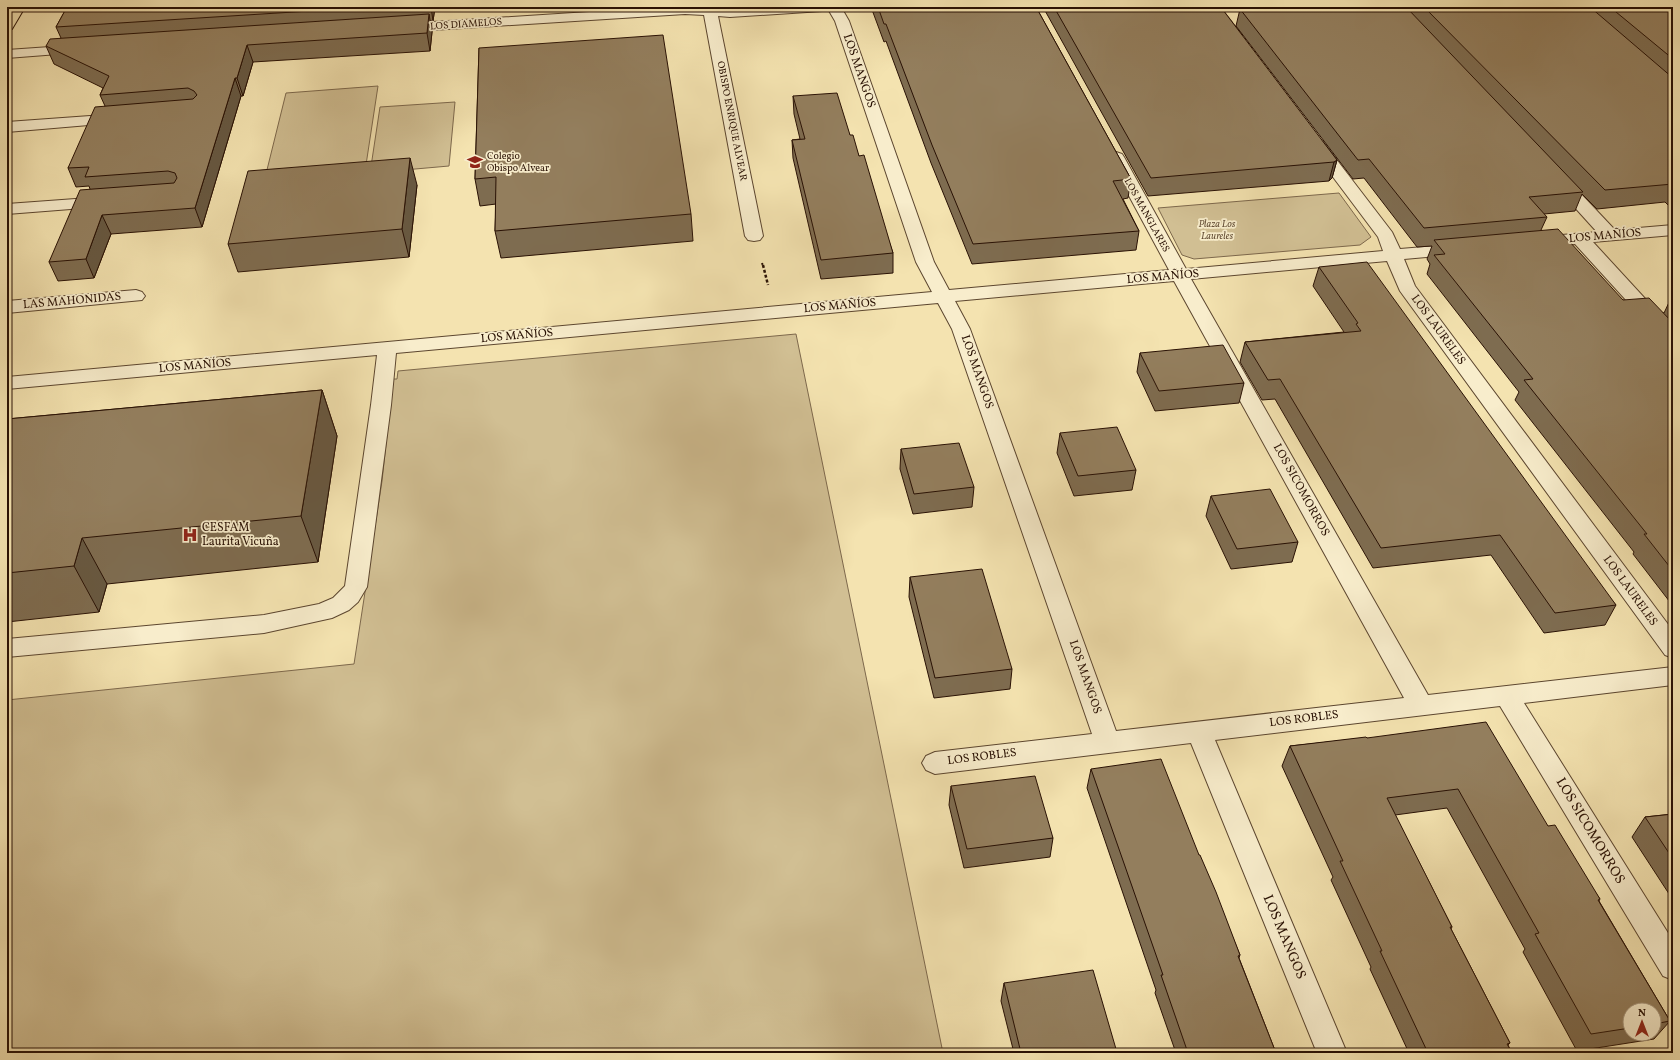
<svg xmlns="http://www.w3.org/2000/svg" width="1680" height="1060" viewBox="0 0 1680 1060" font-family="Vollkorn,serif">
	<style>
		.green { fill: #d1bf93; stroke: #7d684c }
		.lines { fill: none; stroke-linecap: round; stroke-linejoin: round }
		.minor-casing { stroke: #5c462f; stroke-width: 2 }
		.major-casing { stroke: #291104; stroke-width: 2 }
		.path-far1 { stroke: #291104; stroke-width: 2; stroke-dasharray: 2 1.5; stroke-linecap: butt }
		.path { stroke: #291104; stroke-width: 2.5; stroke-dasharray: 3 2; stroke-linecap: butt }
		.minor { fill: #f8edcc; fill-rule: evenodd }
		.major { fill: #f4e3b0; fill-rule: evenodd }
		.wall { fill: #7e6c50; stroke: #291104; fill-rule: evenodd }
		.shaded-wall { fill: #675841; stroke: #291104 }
		.building { fill: #937e5d; stroke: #291104 }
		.labels { text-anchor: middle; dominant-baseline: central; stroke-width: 3.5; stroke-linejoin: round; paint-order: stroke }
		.far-street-label { font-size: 10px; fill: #291104; stroke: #f8edcc }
		.far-poi-label { font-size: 10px; fill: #291104; stroke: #f8edcc; text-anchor: start }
		.far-park-label { font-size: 10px; font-style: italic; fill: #644e36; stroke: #f8edcc }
		.street-label { font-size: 12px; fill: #291104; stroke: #f8edcc }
		.poi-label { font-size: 12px; fill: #291104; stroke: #f8edcc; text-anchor: start }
		.near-street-label { font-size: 14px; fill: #291104; stroke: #f8edcc }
	</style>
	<rect width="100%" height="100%" fill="#f4e3b0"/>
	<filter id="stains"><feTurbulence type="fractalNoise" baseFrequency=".005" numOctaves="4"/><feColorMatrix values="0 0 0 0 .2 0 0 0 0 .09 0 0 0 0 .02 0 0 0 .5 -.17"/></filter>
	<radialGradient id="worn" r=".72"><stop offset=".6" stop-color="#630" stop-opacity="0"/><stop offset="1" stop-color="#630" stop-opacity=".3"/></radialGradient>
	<g class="green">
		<polygon points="378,86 364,178 263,186 286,93"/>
		<polygon points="455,102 449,166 370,173 380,107"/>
		<polygon points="1339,193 1371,237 1360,245 1194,259 1182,255 1158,208"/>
		<polygon points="796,334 943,1053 7,1053 7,700 354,664 382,481 393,379 397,379 398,371"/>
	</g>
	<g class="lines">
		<defs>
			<g id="minor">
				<path d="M666 7H716L730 9 758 7H841L849 21 934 262 949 290 1169 270 1108 157 1110 154 1116 152 1122 154 1124 157 1186 269 1383 251 1378 237 1309 145 1311 142 1317 140 1323 142 1392 232 1400 249 1460 244 1466 245 1469 249 1466 253 1460 254 1404 259 1415 286 1673 631V658L1665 655 1400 291 1387 261 1191 279 1428 695 1673 667V685L1524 703 1673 941V980L1663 976 1500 706 1215 740 1347 1053H1317L1191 743 935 774 926 770 922 763 926 756 935 752 1092 734 952 329 938 303 396 353 391 405 367 587 358 602 349 610 332 618 264 633 7 657V639L264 615 319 604 333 598 345 586 371 405 377 355 7 389V377L932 292 916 262 835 21 828 9 822 11 730 17 718 16 763 236 760 240 754 241 748 240 745 236 704 15 685 14 401 32 396 31 394 28 396 25 401 24ZM1174 281 1404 698 1116 731 970 329 955 301Z"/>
				<polygon points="1206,7 1220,7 1241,34 1239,37 1234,38 1229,37"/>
				<polygon points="79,45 84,46 86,49 84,52 7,58 7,50"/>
				<polygon points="118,114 124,116 126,119 124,122 7,132 7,122"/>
				<polygon points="1558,175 1564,176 1615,230 1673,225 1673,235 1593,242 1673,329 1673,346 1666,344 1575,244 1538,247 1532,246 1529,242 1532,238 1538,237 1597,232 1550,180 1552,176"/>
				<polygon points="103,197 109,198 111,202 109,206 7,214 7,204"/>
				<polygon points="136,290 142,292 145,296 142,300 7,313 7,301"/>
			</g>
			<polygon id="major" points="11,7 25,7 12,29 7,30 7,14"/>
		</defs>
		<use href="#minor" class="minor-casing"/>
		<use href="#major" class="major-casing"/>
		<polyline class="path-far1" points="762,263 763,266"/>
		<polyline class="path" points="763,265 768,285"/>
		<use href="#minor" class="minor"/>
		<use href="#major" class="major"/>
	</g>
	<g class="wall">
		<polygon points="67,7 435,7 433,21 430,21 432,32 430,51 253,62 243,96 241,96 202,227 111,234 94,278 58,281 49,262 90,189 89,186 76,187 68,168 105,106 100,95 103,88 54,64 46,46 61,38 56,27"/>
		<polygon points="486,7 539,7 486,10"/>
		<polygon points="871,7 1036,7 1131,179 1128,198 1123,199 1139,231 1136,250 972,264 931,163 886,41 884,42"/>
		<polygon points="1043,7 1201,7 1337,160 1332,178 1329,181 1148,196"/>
		<polygon points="1261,7 1673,7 1673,210 1665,202 1597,209 1582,194 1575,211 1544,214 1547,217 1541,230 1623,300 1664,313 1672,296 1673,296 1673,606 1633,554 1634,552 1515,400 1519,392 1427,274 1430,264 1427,259 1432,246 1417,247 1364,178 1353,179 1236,26 1240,9"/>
		<polygon points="479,48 691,214 693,241 501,258 495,231 496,204 480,206 475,179"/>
		<polygon points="793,96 850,135 859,156 893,253 893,273 821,279 793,158 792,140 800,139 794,114"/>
		<polygon points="417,185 409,257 238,272 228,244"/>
		<polygon points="1319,267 1616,605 1605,625 1544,633 1491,555 1373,568 1275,399 1262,400 1240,362 1245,342 1344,332 1313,286"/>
		<polygon points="1140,353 1244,383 1239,403 1155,411 1137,372"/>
		<polygon points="322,390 337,436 318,562 107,584 99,612 7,622 7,419"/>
		<polygon points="1060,433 1136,470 1132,490 1074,496 1057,453"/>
		<polygon points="901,449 974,487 972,507 913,514 900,469"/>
		<polygon points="1211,496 1298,542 1292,562 1231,569 1206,516"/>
		<polygon points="910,577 1012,669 1010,689 934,698 909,597"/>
		<path d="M1367 738 1548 826 1600 899 1599 901 1670 1021 1654 1039 1577 1051 1523 952 1525 949 1447 808 1395 815 1452 927 1451 929 1510 1043 1508 1045 1512 1053H1409L1370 969 1371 967 1331 880 1333 877 1282 766 1290 746ZM1630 1010H1654V1034H1630Z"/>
		<polygon points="1091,769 1199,855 1240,955 1239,958 1276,1053 1176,1053 1155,993 1156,990 1087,788"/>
		<polygon points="951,786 1053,838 1050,857 964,868 949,805"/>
		<polygon points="1673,814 1673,900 1632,837 1645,817"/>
		<polygon points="1004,983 1116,1049 1115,1053 1014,1053 1001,1001"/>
	</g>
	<g class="shaded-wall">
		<polygon points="431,7 435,7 433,21"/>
		<polygon points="429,14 432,32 430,51 427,33"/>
		<polygon points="247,45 253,62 243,96 237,78"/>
		<polygon points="235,78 241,96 202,227 195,208"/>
		<polygon points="410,158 417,185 409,257 402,229"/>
		<polygon points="1337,160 1332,178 1329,181 1334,162"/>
		<polygon points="102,215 111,234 94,278 86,259"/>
		<polygon points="322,390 337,436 318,562 301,516"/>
		<polygon points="82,538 107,584 99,612 74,566"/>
	</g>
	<g class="building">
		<polygon points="67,7 373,7 56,27"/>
		<polygon points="878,7 1036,7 1131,179 1113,181 1139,231 973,244 932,145 886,24 884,24"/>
		<polygon points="1054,7 1201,7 1204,11 1223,10 1337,160 1334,162 1151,178"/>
		<polygon points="1261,7 1406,7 1583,192 1529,197 1547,217 1424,228 1369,159 1358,160 1240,9"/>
		<polygon points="1424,7 1590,7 1673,78 1673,184 1605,190"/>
		<polygon points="1610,7 1673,7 1673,59"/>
		<polygon points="429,14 427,33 247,45 237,78 235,78 195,208 102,215 86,259 49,262 80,190 174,183 177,178 175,173 168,171 85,177 89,167 68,168 95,107 193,99 197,95 194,91 188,88 100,95 109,76 46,46 50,39"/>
		<polygon points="663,35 691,214 495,231 496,177 475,179 479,48"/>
		<polygon points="837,93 850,135 853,135 859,156 864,155 893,253 821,260 792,140 805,139 793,96"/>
		<polygon points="410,158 402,229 228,244 248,171"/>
		<polygon points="1558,229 1623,300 1649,298 1673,323 1673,571 1644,534 1647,534 1524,380 1533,379 1434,255 1445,254 1434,240"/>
		<polygon points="1367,262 1616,605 1555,613 1500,535 1381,548 1280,379 1268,380 1245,342 1361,331 1356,324 1358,323 1319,267"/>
		<polygon points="1223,345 1244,383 1159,391 1140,353"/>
		<polygon points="322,390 301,516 82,538 74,566 7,573 7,419"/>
		<polygon points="1117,427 1136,470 1078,476 1060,433"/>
		<polygon points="959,443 974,487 914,494 901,449"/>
		<polygon points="1270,489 1298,542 1237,549 1211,496"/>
		<polygon points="982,569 1012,669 935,678 910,577"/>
		<polygon points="1486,722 1548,826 1555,825 1600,899 1598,900 1670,1021 1654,1024 1654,1010 1630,1010 1630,1028 1591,1034 1535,934 1539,933 1458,789 1387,798 1452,927 1450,927 1510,1043 1507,1044 1512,1053 1428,1053 1380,951 1382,951 1340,861 1343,861 1290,746 1366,737 1367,738"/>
		<polygon points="1161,759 1199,855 1200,855 1216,892 1240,955 1238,956 1276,1053 1188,1053 1161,975 1163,975 1091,769"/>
		<polygon points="1035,776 1053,838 967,849 951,786"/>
		<polygon points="1673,814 1673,859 1645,817"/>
		<polygon points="1093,970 1116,1049 1088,1053 1021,1053 1004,983"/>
	</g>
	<defs>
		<symbol id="school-bare" viewBox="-9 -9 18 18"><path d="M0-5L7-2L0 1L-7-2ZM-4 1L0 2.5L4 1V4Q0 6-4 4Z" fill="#8f2418" stroke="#f8edcc" stroke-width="2.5" paint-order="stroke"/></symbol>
		<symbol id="hospital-bare" viewBox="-9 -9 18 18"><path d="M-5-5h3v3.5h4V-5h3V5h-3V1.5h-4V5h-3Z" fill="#8f2418" stroke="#f8edcc" stroke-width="2.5" paint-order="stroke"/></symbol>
	</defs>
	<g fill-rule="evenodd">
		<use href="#school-bare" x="464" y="151" width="22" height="22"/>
		<use href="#hospital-bare" x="179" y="524" width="22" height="22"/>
	</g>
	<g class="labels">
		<g class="far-street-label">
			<text transform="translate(466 24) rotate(-4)">LOS DIAMELOS</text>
			<text transform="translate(732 121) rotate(79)">OBISPO ENRIQUE ALVEAR</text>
			<text transform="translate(1147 215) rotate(61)">LOS MANGLARES</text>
		</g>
		<g class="far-poi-label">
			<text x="487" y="156">Colegio<tspan x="487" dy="12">Obispo Alvear</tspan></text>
		</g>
		<g class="far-park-label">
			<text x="1217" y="224">Plaza Los<tspan x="1217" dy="12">Laureles</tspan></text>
		</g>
		<g class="street-label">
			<text transform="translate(859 71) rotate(71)">LOS MANGOS</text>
			<text transform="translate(1605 236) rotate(-5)">LOS MAÑÍOS</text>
			<text transform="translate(1163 277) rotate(-5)">LOS MAÑÍOS</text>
			<text transform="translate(72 301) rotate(-5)">LAS MAHONIDAS</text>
			<text transform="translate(840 306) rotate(-5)">LOS MAÑÍOS</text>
			<text transform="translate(1438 330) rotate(54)">LOS LAURELES</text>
			<text transform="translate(517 336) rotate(-5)">LOS MAÑÍOS</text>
			<text transform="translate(195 366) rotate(-5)">LOS MAÑÍOS</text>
			<text transform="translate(977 372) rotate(71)">LOS MANGOS</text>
			<text transform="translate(1301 490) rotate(61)">LOS SICOMORROS</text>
			<text transform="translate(1630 591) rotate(54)">LOS LAURELES</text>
			<text transform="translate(1085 677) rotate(71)">LOS MANGOS</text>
			<text transform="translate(1304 719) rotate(-7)">LOS ROBLES</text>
			<text transform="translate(982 757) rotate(-7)">LOS ROBLES</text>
		</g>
		<g class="poi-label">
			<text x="202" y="528">CESFAM<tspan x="202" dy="14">Laurita Vicuña</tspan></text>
		</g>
		<g class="near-street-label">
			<text transform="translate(1590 831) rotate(59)">LOS SICOMORROS</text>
			<text transform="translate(1284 937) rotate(67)">LOS MANGOS</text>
		</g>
	</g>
	<rect width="1680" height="1060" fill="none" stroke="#f4e3b0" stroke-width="24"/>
	<rect x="8" y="8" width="1664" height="1044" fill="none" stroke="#291104" stroke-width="2"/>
	<rect x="12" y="12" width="1656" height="1036" fill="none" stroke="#291104"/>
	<g transform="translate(1642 1022)"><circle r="19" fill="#f8edcc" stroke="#a5957c"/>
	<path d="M0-3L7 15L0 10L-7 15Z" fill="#8f2418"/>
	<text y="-6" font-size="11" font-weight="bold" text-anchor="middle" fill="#291104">N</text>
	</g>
	<rect width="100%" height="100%" filter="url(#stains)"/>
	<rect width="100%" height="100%" fill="url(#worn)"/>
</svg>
